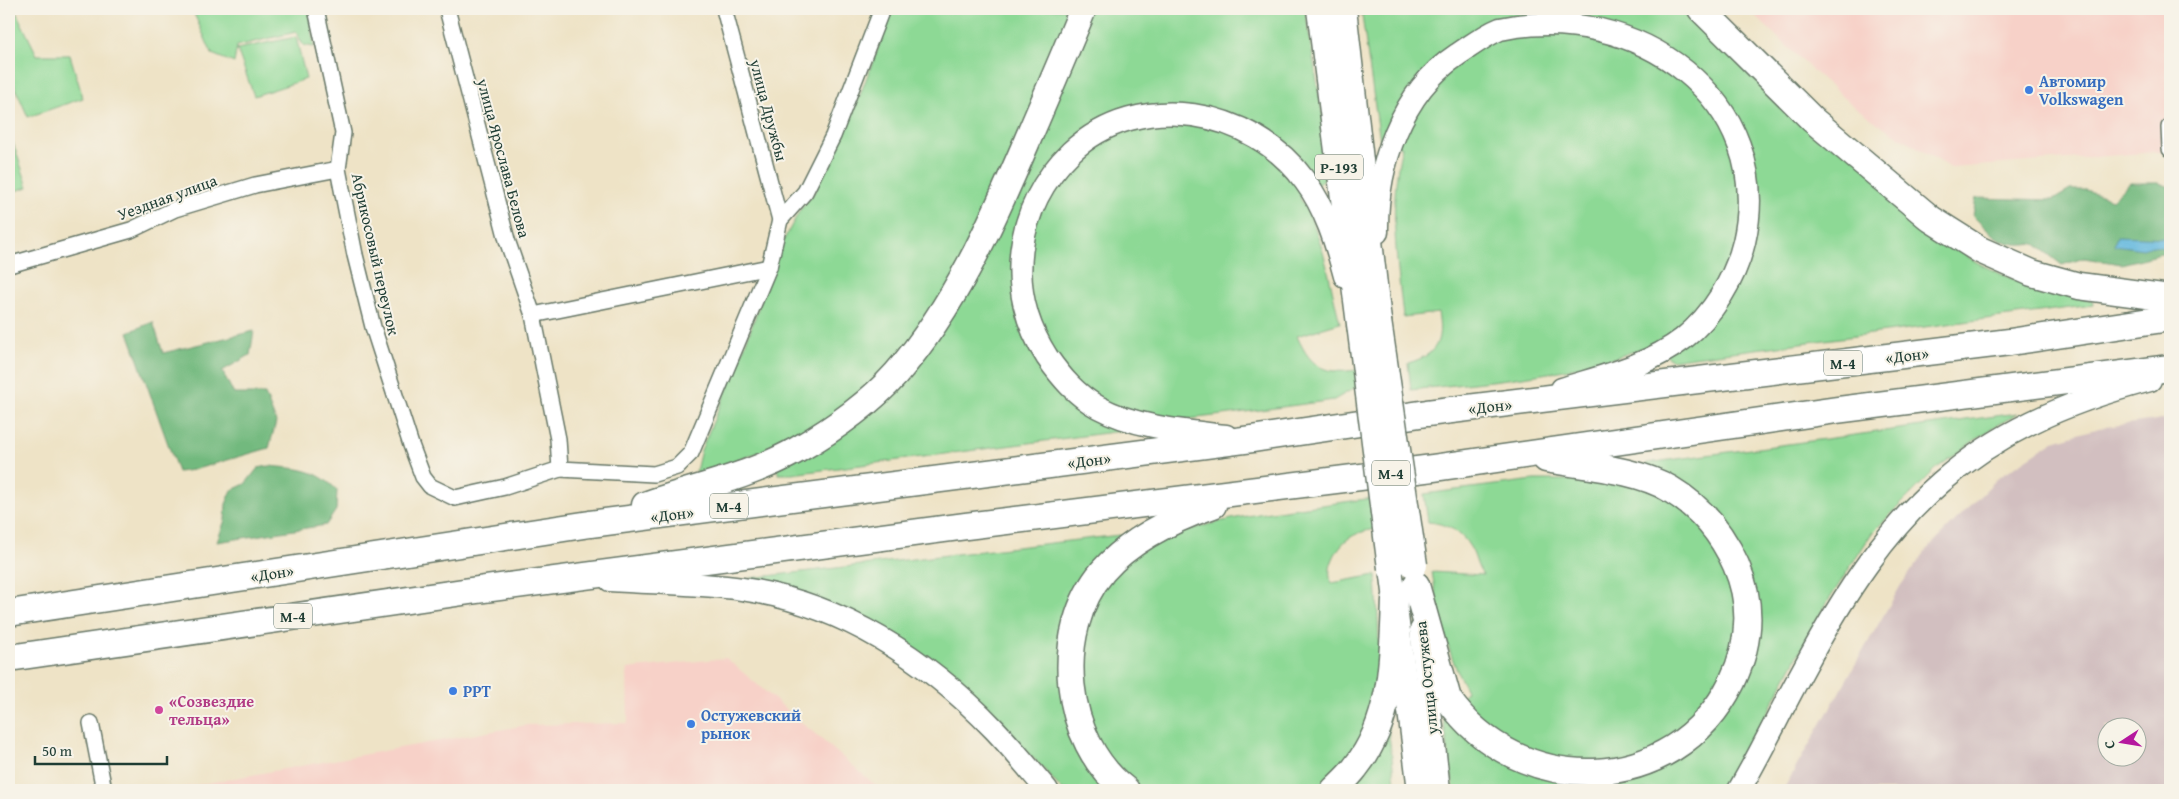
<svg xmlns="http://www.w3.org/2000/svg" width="2179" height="799" viewBox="0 0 2179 799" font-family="'Gentium Book Plus',serif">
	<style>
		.built { fill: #f7d1c8 }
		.industrial { fill: #d2bfc0; fill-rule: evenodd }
		.green { fill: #8dd995; stroke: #568b64 }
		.forest { fill: #72b97e; stroke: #487b59 }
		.water { fill: #61b7de; stroke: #407a89 }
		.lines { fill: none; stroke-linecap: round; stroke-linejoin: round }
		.street-casing { stroke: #677767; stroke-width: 18 }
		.primary-casing { stroke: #677767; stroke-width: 25 }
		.highway-casing { stroke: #677767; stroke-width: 29 }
		.street { stroke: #fff; stroke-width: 15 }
		.primary { stroke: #fff; stroke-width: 22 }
		.highway { stroke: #fff; stroke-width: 26 }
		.highway-bridge-casing { stroke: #677767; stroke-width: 29; stroke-linecap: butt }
		.highway-bridge { stroke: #fff; stroke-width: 26 }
		.shop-dot { fill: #3f7fe0; stroke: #f7f3e8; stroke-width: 2 }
		.hotel-dot { fill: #d1479c; stroke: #f7f3e8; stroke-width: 2 }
		.labels { text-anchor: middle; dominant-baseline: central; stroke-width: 4; stroke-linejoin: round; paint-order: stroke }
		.shield { fill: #f7f3e8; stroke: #60746a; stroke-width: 1 }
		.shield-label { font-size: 15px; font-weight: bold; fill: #1f3d34 }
		.shop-label { font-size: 16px; font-weight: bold; fill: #366cbe; stroke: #f7f3e8; text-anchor: start }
		.street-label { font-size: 16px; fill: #1f3d34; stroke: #f7f3e8 }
		.hotel-label { font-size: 16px; font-weight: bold; fill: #b23c85; stroke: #f7f3e8; text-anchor: start }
	</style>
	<rect width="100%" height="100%" fill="#f7f3e8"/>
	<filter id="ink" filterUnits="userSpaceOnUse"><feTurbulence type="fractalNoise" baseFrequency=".02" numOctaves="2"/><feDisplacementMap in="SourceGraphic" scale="10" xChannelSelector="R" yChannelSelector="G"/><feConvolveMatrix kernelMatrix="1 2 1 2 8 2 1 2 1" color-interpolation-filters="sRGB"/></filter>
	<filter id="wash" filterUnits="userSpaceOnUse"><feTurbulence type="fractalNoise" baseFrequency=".0096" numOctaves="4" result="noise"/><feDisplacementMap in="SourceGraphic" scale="20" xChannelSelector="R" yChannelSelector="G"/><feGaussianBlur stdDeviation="1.12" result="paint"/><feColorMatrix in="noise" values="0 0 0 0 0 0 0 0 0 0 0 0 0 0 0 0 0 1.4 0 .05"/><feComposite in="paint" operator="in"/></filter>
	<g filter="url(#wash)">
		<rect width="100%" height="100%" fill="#eee3c6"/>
		<g class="built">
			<polygon points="1748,9 2170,9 2170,151 1951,168 1879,124 1855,107 1813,71"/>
			<polygon points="726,658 881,790 169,790 527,725 628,723 627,669"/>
		</g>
		<path class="industrial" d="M2170 418V790H1783L1901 585 1929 547 1999 477 2054 441 2099 428ZM2106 726H2136V756H2106Z"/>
		<g class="green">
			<polygon points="192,9 310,9 314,47 303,45 296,32 237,46 234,63 212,54"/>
			<path d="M893 9H1305L1332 173 1300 198C1324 236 1329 281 1340 323L1297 336C1312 371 1327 375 1363 369L1365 382 1334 400 1223 415 1188 419 1168 418 1129 411 1121 431 792 474H779L768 449 701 474 696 471 701 450 740 359 781 245 800 210 815 191 850 121Z"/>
			<path d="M1361 9H1689L1971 259C2010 281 2049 293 2092 300L2093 305 1671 360 1656 342C1583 376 1491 380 1411 390L1408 363C1437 355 1443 341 1438 313L1403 317C1397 259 1388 205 1402 147L1380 141Z"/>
			<polygon points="16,12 37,55 70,55 83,98 28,117 12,80 9,81 9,14"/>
			<polygon points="296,37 306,79 254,96 237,49"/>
			<polygon points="9,131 28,187 9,193"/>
			<path d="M2018 413 1982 435 1937 468 1872 533 1820 614 1726 790H1454L1443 716 1467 691C1447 655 1439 613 1432 572L1483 575C1476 566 1476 556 1470 547 1461 531 1445 523 1428 522L1424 494 1534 480H1592L1637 486 1647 463Z"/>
			<path d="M1379 497 1383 528C1356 531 1340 538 1331 564 1329 571 1329 578 1332 583L1376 575 1380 664 1396 790H1062L1042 767 945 670 750 578 1120 535 1136 554C1147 548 1159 541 1171 536 1236 512 1310 508 1379 497Z"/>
		</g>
		<g class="forest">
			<path d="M2130 183H2159L2170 187V252L2121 264 2084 258 2062 265 2034 243C2003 248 1994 237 1973 216L1976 198 2053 200 2070 190H2086L2112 199Z"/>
			<polygon points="153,322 163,353 254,331 250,355 222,371 234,394 265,394 276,422 269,448 193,470 178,472 128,332"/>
			<path d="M269 466C299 469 315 468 337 490L336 510 326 525 217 542 225 520 226 504 232 490 245 484 258 468Z"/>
		</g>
		<polygon class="water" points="2117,236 2170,238 2170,249 2152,246 2143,249 2114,245"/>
	</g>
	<g filter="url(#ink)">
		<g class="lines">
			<defs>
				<g id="street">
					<polyline points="316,9 343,133 338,169 355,255 373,327 411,445 423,477 430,486 455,498 505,487 560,469 558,439 533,315 507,240 447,9"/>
					<polyline points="724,9 780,220"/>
					<polyline points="2169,127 2170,149"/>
					<polyline points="9,265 131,230 175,209 255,185 338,169"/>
					<polyline points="533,315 769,267"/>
					<polyline points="560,469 654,474 677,467 691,453 769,267 780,220 805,192 833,136 882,9"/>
					<polyline points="91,723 104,790"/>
				</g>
				<g id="primary">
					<path d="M1377 232C1376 167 1401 92 1457 55 1471 46 1485 35 1500 29 1636 0 1777 100 1744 242 1735 279 1713 315 1683 339 1648 366 1603 376 1562 389"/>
					<path d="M1226 436C1183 431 1137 428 1098 407 1076 395 1061 377 1047 357 1004 291 1014 207 1071 152 1139 88 1252 108 1305 181 1326 209 1336 243 1345 276"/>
					<polyline points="1391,568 1419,790"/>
					<path d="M610 580C654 583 699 583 742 589 841 603 927 659 995 730 1013 749 1030 770 1047 790"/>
					<polyline points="1421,630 1439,790"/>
					<path d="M1739 790C1762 751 1781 710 1803 670 1889 509 1969 427 2150 380"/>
				</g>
				<g id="highway">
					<polyline points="1320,9 1360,324"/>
					<polyline points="1343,9 1378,321"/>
					<polyline points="1701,9 1813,120 1931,219 1980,250 2032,273 2079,286 2170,298"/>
					<path d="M645 505C696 487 749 477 797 450 832 430 869 404 896 374 955 306 992 223 1027 141 1046 97 1065 53 1083 9"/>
					<path d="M1416 585 1448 699C1518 799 1674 799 1732 682 1750 644 1753 604 1736 565 1722 533 1700 507 1670 489 1637 469 1584 466 1546 459"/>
					<polyline points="9,613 590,524 1252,439 1427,413 2010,342 2170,318"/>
					<polyline points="9,658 470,591 966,526 1433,468 1837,410 2170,368"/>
					<path d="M1126 790C1062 742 1052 631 1103 571 1131 539 1173 519 1213 505"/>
					<path d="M1334 790C1341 783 1349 776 1355 768 1393 721 1393 657 1395 600"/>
				</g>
			</defs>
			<use href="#street" class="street-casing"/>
			<use href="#primary" class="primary-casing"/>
			<use href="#highway" class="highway-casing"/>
			<use href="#street" class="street"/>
			<use href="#primary" class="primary"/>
			<use href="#highway" class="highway"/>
			<defs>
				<g id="highway-bridge">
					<polyline points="1378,321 1414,565"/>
					<polyline points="1360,324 1391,568"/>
				</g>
			</defs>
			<use href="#highway-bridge" class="highway-bridge-casing"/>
			<use href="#highway-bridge" class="highway-bridge"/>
		</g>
	</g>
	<g class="shop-dot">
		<circle cx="2029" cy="90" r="5"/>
		<circle cx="453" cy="691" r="5"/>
		<circle cx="691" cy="724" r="5"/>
	</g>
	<circle class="hotel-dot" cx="159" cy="710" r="5"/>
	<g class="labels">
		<g class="shield">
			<rect x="1315" y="154.5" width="48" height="25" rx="4"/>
			<rect x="1824" y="350.5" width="38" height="25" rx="4"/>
			<rect x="1372" y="460.5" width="38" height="25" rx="4"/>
			<rect x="710" y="493.5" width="38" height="25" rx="4"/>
			<rect x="274" y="603.5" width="38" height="25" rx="4"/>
		</g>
		<g class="shield-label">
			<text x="1339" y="167">Р-193</text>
			<text x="1843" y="363">М-4</text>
			<text x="1391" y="473">М-4</text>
			<text x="729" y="506">М-4</text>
			<text x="293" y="616">М-4</text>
		</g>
		<g class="shop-label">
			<text x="2039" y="81">Автомир<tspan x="2039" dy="18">Volkswagen</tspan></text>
			<text x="463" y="691">РРТ</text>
			<text x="701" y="715">Остужевский<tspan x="701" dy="18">рынок</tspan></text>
		</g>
		<g class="street-label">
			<text transform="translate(769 110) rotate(75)">улица Дружбы</text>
			<text transform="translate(504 158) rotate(75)">улица Ярослава Белова</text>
			<text transform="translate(167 197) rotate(-20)">Уездная улица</text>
			<text transform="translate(376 254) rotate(77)">Абрикосовый переулок</text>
			<text transform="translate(1907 355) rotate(-7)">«Дон»</text>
			<text transform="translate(1490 406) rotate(-6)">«Дон»</text>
			<text transform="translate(1089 460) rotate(-7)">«Дон»</text>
			<text transform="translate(672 514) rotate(-7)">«Дон»</text>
			<text transform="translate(272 573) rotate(-9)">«Дон»</text>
			<text transform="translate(1426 678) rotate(-96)">улица Остужева</text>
		</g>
		<g class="hotel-label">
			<text x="169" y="701">«Созвездие<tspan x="169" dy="18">тельца»</tspan></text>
		</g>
	</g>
	<rect width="2179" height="799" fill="none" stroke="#f7f3e8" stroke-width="30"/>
	<g transform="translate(2122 742) rotate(258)"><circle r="24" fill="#f7f3e8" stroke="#a1aaa0"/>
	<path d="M0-4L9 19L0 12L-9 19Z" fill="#b5179e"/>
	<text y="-8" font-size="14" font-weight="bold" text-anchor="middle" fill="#1f3d34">С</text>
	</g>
	<path d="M35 756v8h132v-8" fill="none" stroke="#1f3d34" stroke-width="2.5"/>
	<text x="42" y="756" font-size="15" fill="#1f3d34" stroke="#f7f3e8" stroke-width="4" paint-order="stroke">50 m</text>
</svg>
